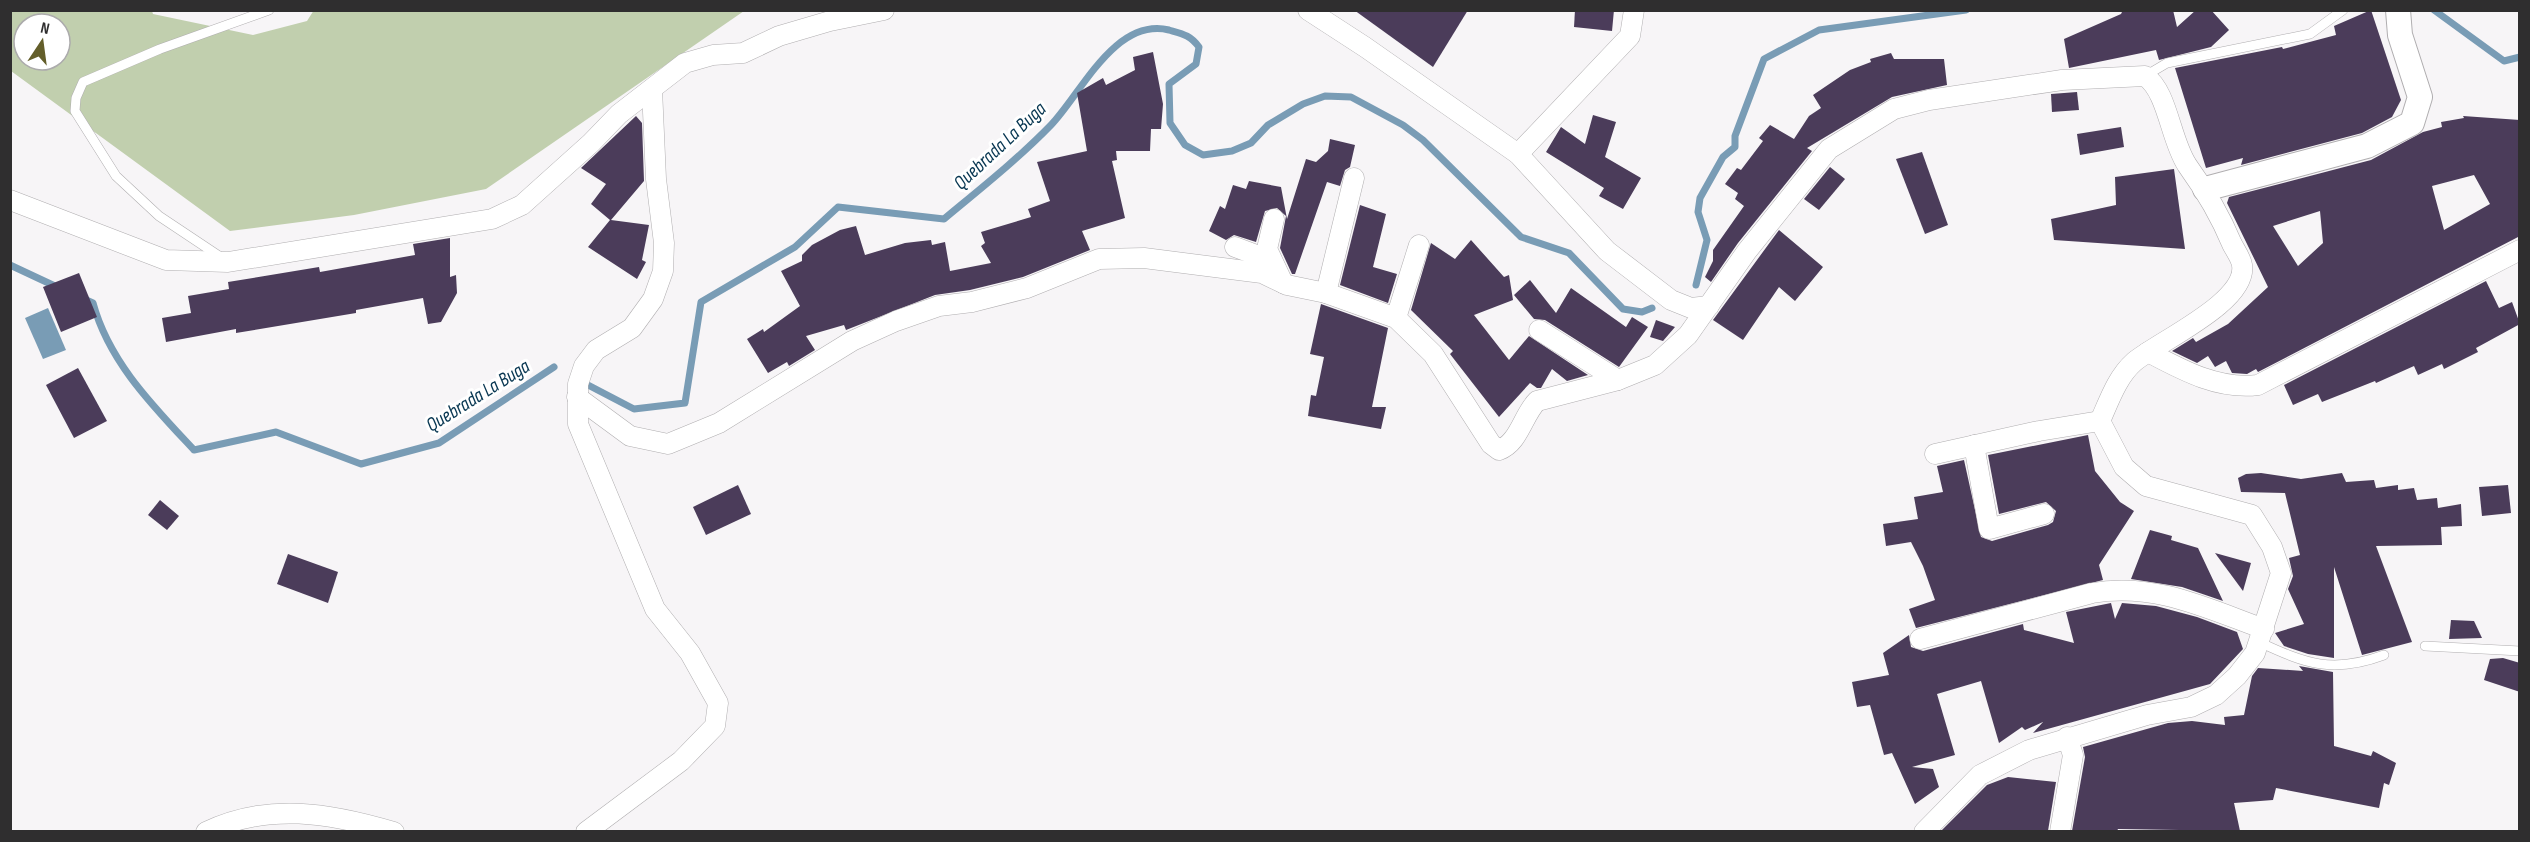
<svg xmlns="http://www.w3.org/2000/svg" width="2530" height="842" viewBox="0 0 2530 842" font-family="'Sofia Sans Condensed',sans-serif">
	<style>
		.green { fill: #c1cfae; fill-rule: evenodd }
		.water { fill: #799cb5 }
		.lines { fill: none; stroke-linecap: round; stroke-linejoin: round }
		.stream { stroke: #799cb5; stroke-width: 7 }
		.building { fill: #4b3c5a; fill-rule: evenodd }
		.service-casing { stroke: #b0aeb0; stroke-width: 10 }
		.minor-casing { stroke: #b0aeb0; stroke-width: 21 }
		.tertiary-casing { stroke: #b0aeb0; stroke-width: 26 }
		.service { stroke: #fff; stroke-width: 9 }
		.minor { stroke: #fff; stroke-width: 20 }
		.tertiary { stroke: #fff; stroke-width: 24 }
		.labels { text-anchor: middle; dominant-baseline: central; stroke-width: 6; stroke-linejoin: round; paint-order: stroke }
		.water-label { font-size: 20px; font-style: italic; fill: #073651; stroke: #fff }
	</style>
	<rect width="100%" height="100%" fill="#f7f5f7"/>
	<path class="green" d="M314 10 744 11 486 189 354 215 230 231 11 71V11H152L153 14 253 35 307 21ZM24 24H60V60H24Z"/>
	<polygon class="water" points="48,308 66,350 43,359 25,318"/>
	<g class="lines">
		<g class="stream">
			<polyline points="2434,10 2504,61 2520,57"/>
			<polyline points="10,265 57,287"/>
			<polyline points="1696,285 1707,240 1698,212 1700,198 1723,157 1735,147 1735,136 1764,59 1819,30 1966,10"/>
			<path d="M84 299 93 303C109 362 153 406 194 450L276 432 361 464 439 443 554 367"/>
			<path d="M588 385 634 409 685 403 701 302 795 247 838 207 944 219C980 189 1018 159 1051 125 1081 94 1115 17 1169 30 1183 34 1190 35 1199 47L1196 64 1169 84 1170 123 1185 145 1203 155 1232 151 1251 143 1268 125 1303 104 1325 96 1351 97 1403 125 1423 140 1521 237 1569 253 1623 309 1642 312 1652 308"/>
		</g>
	</g>
	<g class="building">
		<polygon points="1354,10 1468,10 1433,67"/>
		<polygon points="1575,10 1614,10 1612,31 1574,27"/>
		<polygon points="2123,10 2173,10 2177,27 2196,10 2211,10 2229,30 2211,47 2159,60 2156,50 2069,68 2064,39 2121,14"/>
		<polygon points="2371,10 2401,100 2392,117 2362,133 2241,165 2243,158 2206,168 2175,68 2282,47 2283,49 2336,35 2334,26"/>
		<polygon points="1153,52 1163,104 1161,129 1151,129 1150,151 1116,151 1117,160 1112,161 1125,218 1082,231 1090,250 1023,277 970,290 935,295 846,330 844,325 806,336 815,350 789,366 787,362 768,373 747,339 763,329 764,332 800,306 781,271 802,261 802,255 812,245 840,230 856,226 865,255 905,243 931,240 932,245 945,242 950,271 991,263 981,246 985,243 981,232 1031,217 1028,209 1050,201 1037,162 1087,151 1077,93 1103,78 1106,85 1135,70 1133,57"/>
		<polygon points="1891,53 1894,59 1944,59 1947,85 1892,97 1807,148 1812,151 1738,243 1711,282 1705,277 1713,261 1713,250 1744,206 1735,199 1738,193 1725,184 1737,168 1741,170 1763,141 1759,138 1770,125 1794,139 1809,116 1821,108 1813,95 1850,70 1871,62 1870,59"/>
		<polygon points="2077,92 2079,110 2052,112 2051,94"/>
		<polygon points="1593,115 1616,122 1605,157 1641,178 1623,209 1599,196 1604,188 1546,152 1561,127 1585,144"/>
		<polygon points="636,116 642,123 644,181 611,220 649,225 642,260 646,262 637,279 588,247 610,220 591,204 606,184 581,168"/>
		<path d="M2463 116 2520 120V236L2258 372 2256 369 2247 374 2232 373 2226 361 2215 367 2208 356 2197 363 2172 351 2193 338 2196 342 2228 324 2268 287 2227 203 2229 197 2371 160 2423 132 2442 127 2441 122 2464 118ZM2474 175 2490 204 2444 230 2432 186ZM2320 211 2323 243 2298 266 2273 226Z"/>
		<polygon points="2121,127 2124,147 2080,155 2077,134"/>
		<polygon points="1330,139 1355,145 1350,167 1345,170 1340,186 1327,182 1295,274 1292,274 1280,248 1286,216 1277,208 1265,211 1256,242 1234,235 1226,240 1209,231 1220,206 1225,209 1233,185 1246,189 1249,181 1281,187 1287,219 1306,159 1316,162 1328,151"/>
		<polygon points="1922,152 1948,225 1925,234 1896,159"/>
		<polygon points="1830,167 1845,179 1819,210 1804,199"/>
		<polygon points="2174,169 2185,249 2054,240 2051,219 2116,205 2115,177"/>
		<polygon points="1360,205 1386,214 1373,267 1397,274 1388,303 1340,285"/>
		<polygon points="1779,230 1823,267 1795,301 1779,287 1743,340 1713,320"/>
		<polygon points="450,238 450,277 456,275 457,293 441,322 428,324 423,298 356,310 356,313 236,333 236,329 166,342 162,318 191,313 188,296 229,289 228,282 319,267 320,272 415,255 413,244"/>
		<polygon points="1471,240 1504,277 1509,275 1513,300 1474,315 1509,360 1529,336 1588,375 1567,381 1552,369 1541,388 1537,388 1530,383 1499,417 1450,354 1453,351 1411,310 1431,243 1455,259"/>
		<polygon points="79,273 97,317 61,332 43,287"/>
		<polygon points="1530,280 1556,313 1571,288 1626,327 1632,317 1648,327 1619,367 1545,320 1534,319 1514,295"/>
		<polygon points="2486,281 2499,308 2512,302 2520,324 2476,348 2478,352 2444,369 2442,364 2418,375 2414,366 2376,383 2375,381 2322,402 2318,394 2293,405 2284,385"/>
		<polygon points="1321,304 1388,328 1372,407 1386,407 1381,429 1308,416 1311,395 1316,396 1324,357 1310,354"/>
		<polygon points="1656,320 1675,327 1663,341 1650,337"/>
		<polygon points="78,368 107,421 74,438 46,385"/>
		<polygon points="2088,435 2095,471 2120,502 2134,511 2099,565 2103,580 1916,628 1909,609 1935,600 1923,566 1911,542 1886,546 1883,524 1918,519 1914,497 1943,492 1937,466 1964,460 1981,537 1992,541 2048,525 2053,522 2056,511 2046,502 1999,514 1988,455"/>
		<polygon points="2261,473 2301,479 2342,473 2346,482 2374,480 2376,488 2398,485 2398,490 2414,488 2417,500 2437,498 2438,508 2461,504 2462,526 2441,527 2442,545 2376,546 2412,642 2362,655 2334,567 2334,658 2308,654 2284,646 2275,633 2304,624 2288,589 2293,576 2289,558 2300,555 2285,493 2241,492 2238,478 2246,474"/>
		<polygon points="738,485 751,514 706,535 693,507"/>
		<polygon points="2508,485 2511,513 2482,516 2479,487"/>
		<polygon points="160,500 179,516 167,530 148,515"/>
		<polygon points="2150,530 2172,536 2171,540 2198,548 2223,601 2182,587 2131,579"/>
		<polygon points="2215,553 2251,563 2243,591"/>
		<polygon points="288,554 338,572 328,603 277,584"/>
		<polygon points="2111,603 2115,619 2122,603 2156,606 2197,617 2237,632 2243,649 2210,684 2033,733 2043,722 2025,730 2022,727 1999,743 1981,681 1937,694 1955,755 1912,767 1933,769 1939,787 1915,804 1892,753 1884,755 1870,705 1857,707 1852,682 1889,675 1883,653 1909,635 1911,647 1923,651 2023,624 2024,630 2074,643 2066,612"/>
		<polygon points="2451,620 2474,621 2482,638 2449,639"/>
		<polygon points="2503,658 2520,663 2520,692 2484,680 2490,659"/>
		<polygon points="2299,666 2333,672 2334,746 2371,756 2373,751 2396,763 2389,785 2384,783 2379,808 2276,788 2273,800 2234,803 2240,831 2118,829 2117,831 2072,831 2085,757 2083,747 2168,723 2192,721 2225,725 2224,717 2244,715 2252,676 2258,668 2303,671"/>
		<polygon points="2008,777 2056,782 2048,831 1941,831 1987,785"/>
	</g>
	<g class="lines">
		<defs>
			<g id="service">
				<polyline points="2145,76 2167,63 2310,34 2343,10"/>
				<polyline points="222,258 159,216 116,176 75,111 76,98 83,82 160,49 269,10"/>
				<path d="M2259 642C2306 664 2333 674 2384 655"/>
				<polyline points="2425,646 2520,651"/>
			</g>
			<g id="minor">
				<polyline points="1308,10 1365,47 1518,154 1607,251 1671,300 1691,308 1709,306"/>
				<polyline points="1518,154 1630,36 1634,10"/>
				<polyline points="10,200 166,260 228,262 492,219 522,205 591,143 619,114 685,63 713,55 743,53 779,36 830,21 884,10"/>
				<polyline points="1274,219 1267,249 1283,283"/>
				<polyline points="1235,247 1272,261"/>
				<polyline points="1326,293 1354,178"/>
				<polyline points="1396,318 1419,245"/>
				<polyline points="1539,330 1618,380"/>
				<path d="M2148 352C2182 370 2218 390 2258 385L2520 250"/>
				<path d="M577 397 630 436 668 444 719 423 852 341 896 321 939 306 972 302 1027 288 1099 259 1144 258 1262 273 1287 285 1326 293 1396 318 1433 354 1491 444 1499 450C1519 443 1523 415 1537 401L1618 380 1655 365 1688 335 1747 251 1829 149 1894 109 1929 100 2062 80 2145 76C2168 92 2170 139 2187 165 2205 190 2220 215 2232 244 2235 250 2241 258 2242 265 2248 302 2159 341 2134 362 2117 377 2109 401 2100 421L2124 467 2146 486 2252 515 2272 547 2281 573 2255 653 2237 676 2216 695 2191 707 2147 715 2029 750 1980 775 1924 832"/>
				<polyline points="1974,445 1989,529 2044,514"/>
				<polyline points="1935,454 2039,431 2100,421"/>
				<path d="M1920 639 2092 593C2154 582 2206 608 2264 629"/>
				<path d="M206 832C268 802 330 813 394 832"/>
				<polyline points="586,832 681,761 715,726 718,703 690,653 655,609 578,424 578,384 584,366 596,350 632,328 653,299 663,271 664,243 656,179 652,89"/>
				<polyline points="2060,832 2073,755 2067,737"/>
			</g>
			<polyline id="tertiary" points="2205,189 2367,146 2412,123 2420,97 2400,35 2398,10"/>
		</defs>
		<use href="#service" class="service-casing"/>
		<use href="#minor" class="minor-casing"/>
		<use href="#tertiary" class="tertiary-casing"/>
		<use href="#service" class="service"/>
		<use href="#minor" class="minor"/>
		<use href="#tertiary" class="tertiary"/>
	</g>
	<g class="labels">
		<g class="water-label">
			<text transform="translate(1000 146) rotate(-43)">Quebrada La Buga</text>
			<text transform="translate(478 396) rotate(-32)">Quebrada La Buga</text>
		</g>
	</g>
	<rect width="2530" height="842" fill="none" stroke="#2f2e2f" stroke-width="24"/>
	<g transform="translate(42 42) rotate(13)"><circle r="28" fill="#ffffff" stroke="#acabac" stroke-width="1.5"/>
	<path d="M0-4.5L10 22L0 15L-10 22Z" fill="#635e2a"/>
	<text y="-9" font-size="16" font-weight="bold" text-anchor="middle" fill="#2f2e2f">N</text>
	</g>
</svg>
